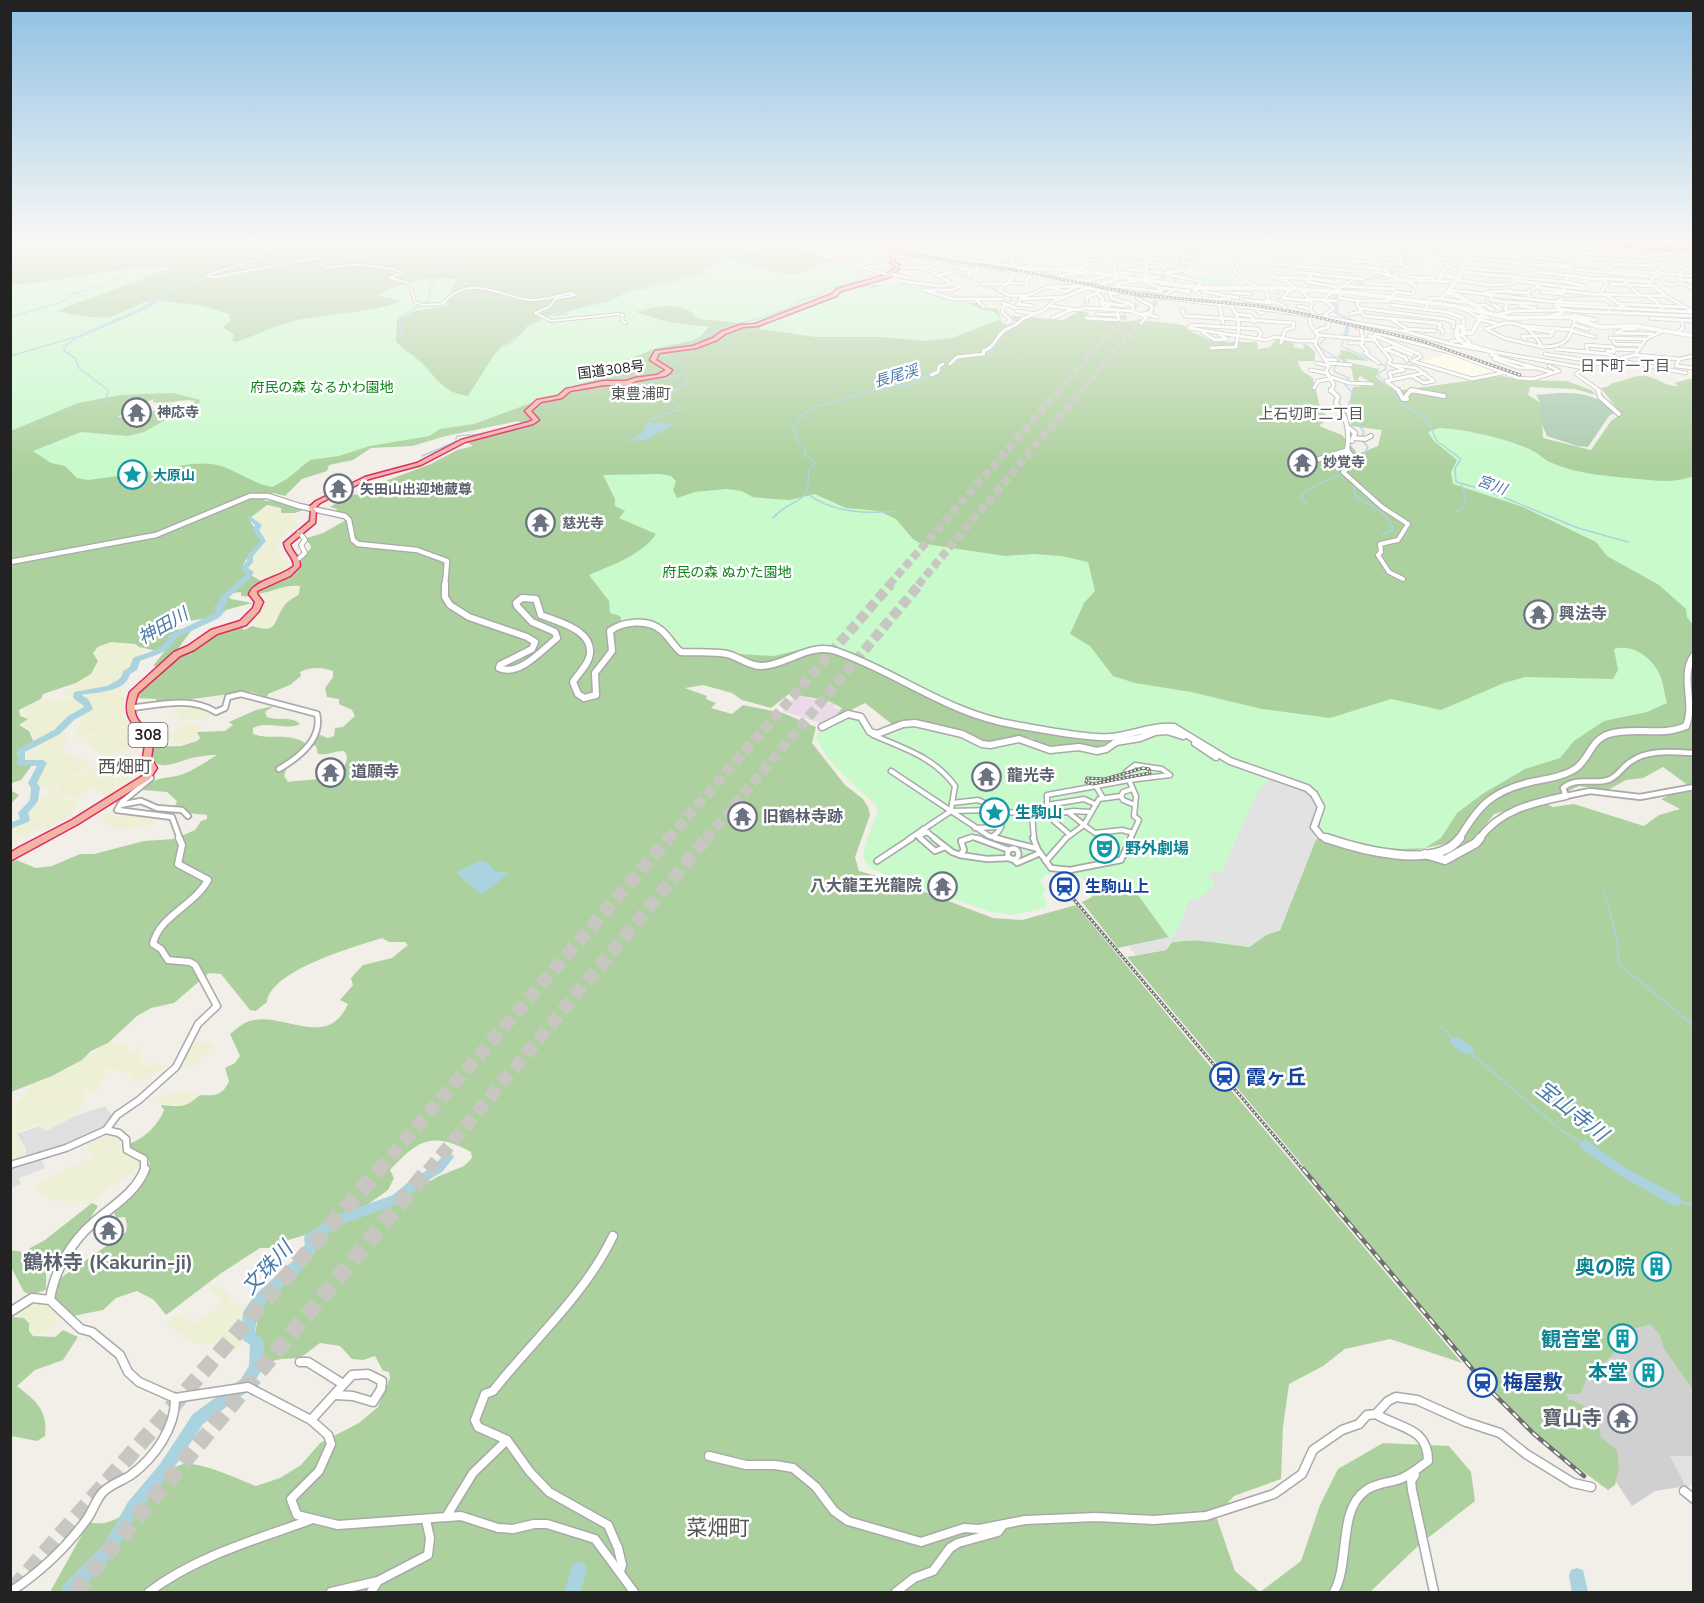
<svg xmlns="http://www.w3.org/2000/svg" width="1704" height="1603" viewBox="0 0 1704 1603" font-family="'Nunito Sans','Noto Sans JP',sans-serif">
	<style>
		.residential { fill: #e0dfdf }
		.industrial { fill: #ebdbe8 }
		.education { fill: #ffffe5 }
		.religious { fill: #d0d0d0 }
		.farmland { fill: #eef0d5 }
		.forest { fill: #add19e; fill-rule: evenodd }
		.cemetery { fill: #aacbaf }
		.park { fill: #c8facc }
		.parking { fill: #e2e2e2 }
		.water { fill: #aad3df }
		.lines { fill: none; stroke-linecap: round; stroke-linejoin: round }
		.stream-far1 { stroke: #aad3df; stroke-width: 1.5 }
		.stream { stroke: #aad3df; stroke-width: 2 }
		.river { fill: #aad3df; fill-rule: evenodd }
		.motorway-tunnel-far4 { stroke: #c8c6c1; stroke-width: 5; stroke-dasharray: 5 3; stroke-linecap: butt }
		.motorway-tunnel-far3 { stroke: #c8c6c1; stroke-width: 8; stroke-dasharray: 8 4; stroke-linecap: butt }
		.motorway-tunnel-far2 { stroke: #c8c6c1; stroke-width: 10; stroke-dasharray: 10 4.5; stroke-linecap: butt }
		.motorway-tunnel-far1 { stroke: #c8c6c1; stroke-width: 13; stroke-dasharray: 13 6; stroke-linecap: butt }
		.motorway-tunnel { stroke: #c8c6c1; stroke-width: 16; stroke-dasharray: 16 8; stroke-linecap: butt }
		.pedestrian-far2-casing { stroke: #a9a9a9; stroke-width: 4 }
		.pedestrian-far1-casing { stroke: #a9a9a9; stroke-width: 7 }
		.pedestrian-casing { stroke: #a9a9a9; stroke-width: 8 }
		.minor-far4-casing { stroke: #a9a9a9; stroke-width: 4.5 }
		.minor-far3-casing { stroke: #a9a9a9; stroke-width: 6 }
		.minor-far2-casing { stroke: #a9a9a9; stroke-width: 8 }
		.minor-far1-casing { stroke: #a9a9a9; stroke-width: 9 }
		.minor-casing { stroke: #a9a9a9; stroke-width: 11 }
		.tertiary-far3-casing { stroke: #a9a9a9; stroke-width: 5 }
		.tertiary-far2-casing { stroke: #a9a9a9; stroke-width: 7 }
		.tertiary-far1-casing { stroke: #a9a9a9; stroke-width: 9 }
		.tertiary-casing { stroke: #a9a9a9; stroke-width: 11 }
		.secondary-casing { stroke: #707d05; stroke-width: 5 }
		.trunk-casing { stroke: #dc2a67; stroke-width: 3 }
		.pedestrian-far2 { stroke: #fff; stroke-width: 2 }
		.pedestrian-far1 { stroke: #fff; stroke-width: 4 }
		.pedestrian { stroke: #fff; stroke-width: 4.5 }
		.minor-far4 { stroke: #fff; stroke-width: 3 }
		.minor-far3 { stroke: #fff; stroke-width: 4 }
		.minor-far2 { stroke: #fff; stroke-width: 4.5 }
		.minor-far1 { stroke: #fff; stroke-width: 6 }
		.minor { stroke: #fff; stroke-width: 8 }
		.tertiary-far3 { stroke: #fff; stroke-width: 4 }
		.tertiary-far2 { stroke: #fff; stroke-width: 4.5 }
		.tertiary-far1 { stroke: #fff; stroke-width: 6 }
		.tertiary { stroke: #fff; stroke-width: 8 }
		.secondary { stroke: #f7fabf; stroke-width: 4 }
		.trunk { fill: #f2b4a3; fill-rule: evenodd }
		.rail-far1-casing { stroke: #707070; stroke-width: 3 }
		.rail-casing { stroke: #707070; stroke-width: 4.5 }
		.rail-far1 { stroke: #fff; stroke-width: 1.5; stroke-dasharray: 2; stroke-linecap: butt }
		.rail { stroke: #fff; stroke-width: 2; stroke-dasharray: 7; stroke-linecap: butt }
		.labels { text-anchor: middle; dominant-baseline: central; stroke-width: 5; stroke-linejoin: round; paint-order: stroke }
		.far-street-label { font-size: 14px; fill: #222; stroke: #fff }
		.far-park-label { font-size: 14px; fill: #0c8416; stroke: #fff }
		.far-worship-label { font-size: 14px; font-weight: bold; fill: #5b616d; stroke: #fff; text-anchor: start }
		.far-culture-label { font-size: 14px; font-weight: bold; fill: #0d838f; stroke: #fff; text-anchor: start }
		.far-neighbourhood-label { font-size: 15px; fill: #555; stroke: #fff }
		.far-water-label { font-size: 15px; font-style: italic; fill: #4a7aab; stroke: #fff }
		.shield { fill: #fff; stroke: #646464; stroke-width: 1.5 }
		.shield-label { font-size: 15px; font-weight: bold; fill: #222 }
		.worship-label { font-size: 16px; font-weight: bold; fill: #5b616d; stroke: #fff; text-anchor: start }
		.culture-label { font-size: 16px; font-weight: bold; fill: #0d838f; stroke: #fff; text-anchor: start }
		.transit-label { font-size: 16px; font-weight: bold; fill: #164399; stroke: #fff; text-anchor: start }
		.water-label { font-size: 18px; font-style: italic; fill: #4a7aab; stroke: #fff }
		.neighbourhood-label { font-size: 18px; fill: #555; stroke: #fff }
		.near-transit-label { font-size: 20px; font-weight: bold; fill: #164399; stroke: #fff; text-anchor: start }
		.near-worship-label { font-size: 20px; font-weight: bold; fill: #5b616d; stroke: #fff }
		.near-culture-label { font-size: 20px; font-weight: bold; fill: #0d838f; stroke: #fff; text-anchor: end }
		.near-water-label { font-size: 21px; font-style: italic; fill: #4a7aab; stroke: #fff }
		.near-neighbourhood-label { font-size: 21px; fill: #555; stroke: #fff }
	</style>
	<rect width="100%" height="100%" fill="#f2efe9"/>
	<polygon class="residential" points="105,1106 112,1116 105,1127 89,1137 39,1152 45,1168 19,1178 21,1184 11,1189 10,1157 14,1160 25,1156 26,1149 17,1134 40,1126 46,1131 75,1116"/>
	<polygon class="industrial" points="796,695 834,704 835,708 841,709 832,720 823,724 782,711"/>
	<g class="education">
		<polygon points="1538,243 1560,245 1567,257 1526,254 1523,245"/>
		<polygon points="1449,353 1500,372 1469,378 1420,362"/>
	</g>
	<polygon class="religious" points="1614,1236 1693,1367 1693,1485 1655,1491 1632,1506 1607,1468 1486,1355"/>
	<g class="farmland">
		<polygon points="270,506 275,508 279,514 290,515 299,525 296,529 287,531 276,545 282,558 291,562 289,570 262,583 262,579 243,568 251,561 251,556 259,546 267,545 266,542 269,539 261,538 257,529 260,525 251,518"/>
		<polygon points="292,584 299,586 300,591 285,602 271,628 262,630 254,626 254,623 248,621 262,602 262,599 257,595"/>
		<polygon points="119,642 147,650 141,654 144,656 135,660 133,668 124,674 121,682 108,689 80,692 66,698 63,697 63,693 80,680 93,674 99,659 95,654 98,649 107,643"/>
		<polygon points="120,686 123,688 122,693 125,694 123,706 128,711 120,715 133,724 105,730 133,726 146,736 128,749 111,753 136,755 140,761 148,763 149,767 146,776 120,791 121,789 118,788 115,774 95,767 96,762 110,754 100,754 91,749 88,743 87,737 96,735 103,730 77,739 75,734 83,714 90,709 88,703 78,698 78,694 113,690"/>
		<polygon points="43,700 75,700 82,702 86,709 73,716 59,731 35,742 33,732 21,724 28,719 24,716 22,709"/>
		<polygon points="177,704 203,707 218,715 205,719 181,721 173,709 177,707"/>
		<polygon points="197,723 201,728 201,731 196,732 199,738 189,744 169,744 175,740 172,738 167,739 161,735 166,732 174,733 178,727 185,727 184,724"/>
		<polygon points="64,729 67,739 62,751 93,765 60,782 50,793 34,782 44,763 36,760 25,763 21,757 23,754 35,750 36,748 30,747"/>
		<polygon points="94,768 113,775 116,790 111,794 104,798 101,792 94,788 74,799 56,791 63,782"/>
		<polygon points="54,792 69,800 76,801 78,804 66,819 45,829 45,826 39,828 27,836 20,836 16,841 11,840 11,826 27,820 25,815 29,806"/>
		<polygon points="107,813 119,817 128,813 150,815 159,819 152,824 128,830 115,830 101,816"/>
		<polygon points="113,1039 114,1044 125,1043 130,1053 139,1046 142,1065 145,1067 148,1067 151,1062 163,1067 160,1072 155,1071 149,1080 131,1081 134,1076 127,1074 126,1070 115,1071 113,1068 108,1070 99,1058 106,1072 104,1080 93,1093 89,1093 85,1087 70,1087 55,1095 42,1096 11,1109 11,1104 18,1101 33,1084 71,1068 95,1050 98,1056 96,1050"/>
		<polygon points="199,1041 215,1044 200,1061 188,1067 179,1066 189,1048"/>
		<polygon points="72,1088 82,1088 85,1091 86,1097 79,1110 71,1117 47,1130 37,1123 16,1134 24,1149 24,1156 14,1159 11,1154 11,1112 23,1104 45,1096 57,1096"/>
		<polygon points="176,1092 198,1093 199,1094 190,1104 183,1105 160,1104 157,1101 166,1093"/>
		<polygon points="117,1136 122,1141 93,1156 86,1146 89,1142 103,1138"/>
		<polygon points="120,1144 123,1144 123,1151 141,1160 139,1164 129,1176 112,1185 95,1201 56,1201 48,1198 35,1188 45,1180"/>
		<polygon points="215,1285 229,1294 229,1299 231,1303 242,1307 255,1304 248,1313 247,1338 238,1349 191,1342 166,1323 177,1313 193,1324 217,1308 221,1301 209,1289"/>
		<polygon points="35,1301 51,1307 60,1315 61,1319 47,1333 38,1334 31,1332 28,1319 14,1315 27,1302"/>
	</g>
	<g class="forest">
		<path d="M11 242 232 243 266 250V255L272 251 271 249 249 242H269L281 245 296 242 297 244 288 250 317 247 330 242H666L663 245 664 246 705 249 714 246 750 250 777 248 783 245 796 248 793 254H819L842 260 865 274 855 279 852 284 878 285 966 303H982V307L998 309 1002 323 1008 326 1016 322 1013 316 1063 320 1080 311 1089 313 1085 318 1119 322 1143 320 1183 325 1190 331 1215 342H1257L1258 349 1270 347 1277 338 1295 342 1293 347 1304 349 1303 344 1308 345 1315 352V361H1299L1298 363 1302 371 1313 378 1321 411 1329 417 1319 426 1342 435 1358 454 1378 446 1382 430 1351 426 1350 398 1353 387 1375 385 1360 376 1358 379 1360 382 1354 380 1351 368 1337 356 1341 354 1340 350 1348 351 1370 361 1345 359 1348 362 1379 369 1376 377 1389 387 1403 390 1502 376 1520 380 1567 381 1591 390 1596 395 1574 389 1530 387 1528 395 1541 403 1543 438 1591 450 1611 421 1621 414 1601 388 1607 387 1612 383C1623 382 1635 374 1646 376 1658 378 1666 387 1679 386L1674 383 1693 378V785L1689 786 1663 767 1643 778 1626 780 1608 790 1579 786 1562 794 1494 814 1472 843H1449L1411 851 1389 850 1352 842 1318 826 1323 806C1314 776 1256 770 1230 759 1212 750 1199 733 1178 727 1167 724 1149 729 1137 729L1135 736 1112 740 1100 747 1071 744 1045 747 1032 738 1023 737 990 742 982 741 957 729 916 723 893 725 865 703 833 719 842 708 826 700 789 694 771 708 742 700 732 693 703 685 685 688 707 696 706 699 716 703 711 708 732 714 743 705 783 713 816 727 812 743 845 785 863 799 868 807 870 815 855 857 859 871 901 883 993 918 1022 920 1076 905 1215 1072 1212 1073 1226 1090 1230 1089 1462 1363 1390 1339 1345 1349 1323 1366 1289 1384 1283 1427 1281 1479 1234 1496 1216 1516 1235 1571 1260 1592 1301 1561 1320 1505 1338 1469 1383 1443 1449 1446 1471 1472 1475 1501 1419 1545 1370 1592H50L89 1522C132 1533 147 1471 184 1464 199 1461 241 1480 256 1486L280 1478 301 1465 320 1443 359 1423 378 1407 390 1378 389 1372 383 1371 375 1356 363 1360 352 1359 340 1346 320 1343 300 1358 281 1359 262 1364V1339L255 1334C257 1326 257 1318 259 1311 272 1281 318 1270 318 1236L338 1222 375 1207 386 1206 439 1176 464 1166 472 1158 471 1152C432 1131 418 1140 390 1170L394 1178 388 1190 367 1205 338 1216 312 1233 285 1241 275 1248H260L220 1274 166 1315 154 1300 137 1291 116 1298 103 1310 73 1316 55 1299V1282L126 1232 127 1225 125 1217 116 1218 114 1212 133 1194 150 1164 147 1156 129 1148 131 1143C145 1138 159 1124 164 1110L161 1105C181 1107 185 1108 200 1095 213 1096 223 1096 229 1081L225 1068 235 1063 240 1056 230 1034C237 1028 245 1021 254 1020 286 1014 328 1049 348 1004L340 1000 353 985 351 978 363 965 392 958 408 945 405 942H389L382 938C354 947 271 970 267 1002L256 1011 250 1010 221 974 209 973 174 1003 151 1008 137 1016 108 1043 91 1051 82 1060 52 1076 11 1092 10 862 16 860 36 868 52 866 80 854H94L144 841 174 839 195 830 201 821 207 819V815L188 813 185 809 175 806 177 801 167 792 143 790C157 774 167 780 183 774 194 770 207 761 217 755 208 755 193 757 185 760 168 766 150 772 152 747L181 746 197 741 200 738 197 732 225 731 233 725 229 722 256 710 274 706 265 712 267 717C277 721 293 716 300 724 286 731 268 720 253 728V734C273 741 289 731 308 745L295 757 286 770 284 776 288 782C307 779 321 781 339 774 344 767 351 758 344 751 334 751 327 756 318 754L316 746 312 745 315 737 320 735 328 738 334 736 335 728 343 727 355 716 352 710 339 704V699L327 697 325 688 333 677V671C322 667 310 667 300 672L301 676 290 685 268 694 267 697 252 692 236 693 157 704 156 699 133 698 174 658 215 634 240 626 244 630 252 626C278 634 272 624 284 606 287 601 294 598 299 594L300 586C283 584 274 592 256 594L255 591 298 570 302 558 311 548 310 544 306 541 307 538 323 533 346 520V516L335 513 337 509 330 507 351 495 364 494 377 484 431 464 457 450 473 446 467 442 526 426 518 421 446 436 412 446 371 448 353 460 329 465 327 471 302 479 285 496 273 493 264 501 273 500 303 510 295 513H281V508L267 505 249 519 262 541 249 554 241 569 261 581 251 589 250 597 241 596V592L233 593 231 590 227 595 231 599 252 603 226 610 209 618 181 622 169 630 188 629 191 631 177 650 159 666H153L167 648 157 651 139 647 135 644 111 642 98 647 93 653 98 661 91 674 76 683 43 694 41 699 19 710 20 716 28 719 19 725 29 731 34 743 17 753 20 763 33 764 21 780 12 783V791L19 795 11 804ZM154 399 153 402C167 406 180 398 195 401L190 405 170 404 134 419 118 417 128 409Z"/>
		<path d="M1693 792V1390L1664 1349 1660 1335 1650 1324C1636 1329 1624 1329 1611 1333L1616 1347 1613 1354 1586 1380 1580 1394H1566L1568 1399C1589 1406 1599 1414 1601 1437L1617 1450 1619 1467 1615 1485 1608 1490 1553 1449 1518 1417 1471 1365 1127 957 1166 950 1172 942C1198 937 1223 942 1249 947L1266 935 1280 930 1316 839 1384 855 1425 857 1446 865 1478 844 1505 819 1542 802 1553 807 1574 804 1644 826 1659 815 1680 809 1661 799 1675 793Z"/>
		<polygon points="1122,862 1175,936 1118,948 1082,902 1092,897 1081,871"/>
		<path d="M92 1203 98 1206C85 1226 67 1259 46 1270V1290L31 1295 24 1292 11 1267 10 1250 23 1252 45 1240Z"/>
		<path d="M10 1303 12 1317 24 1318 29 1323V1331L33 1336 55 1337 63 1330 78 1337 63 1360 35 1370 17 1386C36 1401 48 1410 45 1436L37 1441 11 1436Z"/>
	</g>
	<path class="cemetery" d="M1559 393C1584 393 1596 395 1616 412L1609 416 1588 447 1577 446 1547 436 1541 422 1540 402 1536 395Z"/>
	<g class="park">
		<path d="M828 258 856 266 867 274 855 279 852 284C859 285 869 288 876 287 895 283 940 280 955 295L998 294 999 298H965L964 301 980 309 993 311 1001 319 952 338 926 341 881 337H816L760 329 732 322 698 319C694 316 692 311 687 310 669 302 653 308 635 312L668 322 709 327 701 336 692 341 657 348 609 367 601 374 602 378 573 386 561 396 539 400 474 424 440 429 429 436 370 446 339 456 310 460 287 479 272 487C255 484 240 473 224 467 204 460 181 465 162 470L88 480 77 478 65 466 51 463 33 451 81 432 128 436 144 432 180 412 195 408 201 400 173 393 120 395 78 403 11 431V285C63 282 112 267 165 267L169 269 56 311 80 316 109 318 145 302 163 301 202 306 229 314 231 320 223 327 234 335 232 340 236 342C257 335 276 325 297 320 323 314 383 312 401 300L376 296C402 282 426 276 456 279L446 306 415 311 397 320 396 341C402 349 411 353 418 360 437 376 440 392 468 396L492 358 502 346 522 333 526 326 546 316 569 315 564 312 608 301 625 292 702 272 721 259C745 260 767 272 790 274 806 275 819 261 833 261Z"/>
		<path d="M1203 275 1233 278 1240 282 1233 289C1215 288 1210 288 1195 279Z"/>
		<path d="M1439 428C1464 429 1510 439 1533 451 1540 454 1545 461 1552 463 1580 475 1610 476 1639 479 1657 481 1677 483 1693 476V625L1687 617 1686 609 1659 585 1607 556 1596 542 1523 507 1453 484 1451 472 1457 460 1434 441 1428 432Z"/>
		<path d="M660 474 671 476 676 481 673 490 677 498 695 492 726 489 742 491 752 497 773 499 790 500 815 494 846 508 879 511 896 519 913 539 919 543 1005 556 1033 554 1062 556 1088 562 1095 591 1084 603 1070 634 1090 646 1113 676 1135 683 1191 692 1262 709 1330 718 1391 699 1441 710 1504 683 1525 677 1613 679 1618 670 1614 649C1632 644 1649 656 1658 671 1663 680 1664 693 1667 703L1647 712 1604 721 1574 741 1560 758 1525 769 1484 793 1457 813 1441 838 1425 848 1403 849 1379 847 1324 834 1319 831 1323 806 1313 790 1295 780 1229 758 1198 737 1177 727 1094 735 982 716 826 648H807L774 656 684 651 650 624 622 622 620 616 610 613 609 601 589 575C612 565 642 555 656 534L619 518 625 511 615 506V499L603 475Z"/>
		<path d="M852 716 858 718 870 735 906 726 919 725 955 733 980 745 1022 740 1047 752 1067 749 1100 754 1124 742 1159 733H1170L1181 737 1230 766 1280 778 1318 810 1311 829 1316 839 1280 930 1266 935 1249 947 1196 940 1172 942 1138 895 1122 883 1093 881 1063 871 1046 875 1040 881 1046 890 1043 894 1047 905 1045 908 1012 915 990 912 874 870C870 867 865 864 864 859 861 849 875 821 878 811L876 805C854 785 829 765 816 738L820 730Z"/>
	</g>
	<g class="parking">
		<polygon points="1269,776 1289,782 1310,793 1318,804 1318,810 1311,829 1316,839 1280,930 1266,935 1249,947 1222,942 1182,940 1172,942 1166,950 1136,955 1128,946 1175,936 1190,899 1197,900 1212,888 1215,881 1209,878 1209,871 1221,873 1258,792 1267,783"/>
		<polygon points="1670,1456 1693,1456 1693,1485 1685,1485"/>
	</g>
	<g class="water">
		<polygon points="648,423 674,424 646,440 628,441 642,433"/>
		<polygon points="481,860 488,863 495,871 509,873 484,893 478,892 456,873"/>
	</g>
	<g class="lines">
		<g class="stream-far1">
			<polyline points="1686,259 1693,266 1691,268"/>
			<polyline points="948,263 959,270 958,273 980,283"/>
			<polyline points="1498,267 1498,271"/>
			<polyline points="889,272 891,265 883,260 892,255"/>
			<polyline points="984,285 1004,294"/>
			<polyline points="1484,294 1490,291 1487,279 1493,278 1492,276"/>
			<polyline points="1189,296 1196,281 1181,272 1180,267 1196,256 1197,248"/>
			<polyline points="1485,296 1485,300 1491,303"/>
			<polyline points="1562,298 1590,296"/>
			<polyline points="1004,303 1012,301 1009,295"/>
			<polyline points="1008,316 1017,320 1011,321"/>
			<polyline points="10,317 62,302 73,294 108,283 122,276 131,265 158,255 158,251 190,242"/>
			<polyline points="401,336 400,317 429,300 430,287 446,263 460,256 464,246 470,242"/>
			<polyline points="1338,336 1346,335 1341,346 1376,362"/>
			<polyline points="77,337 64,347 64,351 75,358 79,368 108,390 106,403"/>
			<polyline points="1001,337 1003,335 998,331 1007,323"/>
			<polyline points="1327,337 1318,346 1339,360 1339,364 1334,368 1335,372 1349,378 1345,385 1353,393 1348,406 1362,415 1358,424 1364,432 1362,437"/>
			<polyline points="505,346 513,341 529,325 550,315 608,301 625,293 704,274 720,262 749,250 768,247 813,248"/>
			<polyline points="983,353 994,350 996,343"/>
			<polyline points="10,356 76,337"/>
			<polyline points="1675,358 1690,355"/>
			<polyline points="1290,359 1292,357"/>
			<polyline points="945,364 954,363 961,357"/>
			<polyline points="1380,364 1385,365 1386,369 1377,374 1385,382"/>
			<polyline points="1662,367 1673,359"/>
			<polyline points="640,380 647,381 682,375"/>
			<polyline points="1393,388 1397,398 1408,408 1426,418 1437,441 1461,459 1455,468 1456,482 1486,490 1578,528 1628,542"/>
			<polyline points="648,424 651,419 681,409 664,394 682,387 687,381 681,366 666,355 666,349 688,345 722,328 771,315 794,306 801,300 817,296 823,290 854,283 860,277 885,275"/>
			<polyline points="422,456 455,442 457,436 485,434"/>
			<path d="M1354 484 1355 496C1369 505 1389 512 1393 530L1382 535"/>
			<path d="M808 494C832 513 867 514 896 511"/>
			<path d="M1307 505 1301 496 1305 492C1331 473 1351 480 1368 447L1362 440"/>
			<polyline points="1457,512 1464,507 1466,497 1461,485"/>
			<path d="M773 518C792 496 812 507 808 470L816 463 805 455 806 449 797 441 796 432 793 430 802 415 814 407 889 386 911 384 930 376"/>
			<polyline points="1604,892 1617,939 1619,964 1694,1026"/>
			<polyline points="1441,1026 1456,1041"/>
			<polyline points="1468,1051 1561,1130 1585,1145"/>
		</g>
		<polyline class="stream" points="1676,1201 1694,1205"/>
		<g class="river">
			<polygon points="300,242 305,242 272,263 220,273 175,290 147,309 79,338 75,337 143,307 171,288 217,271 269,261"/>
			<polygon points="1405,242 1409,242 1411,249 1408,251 1411,255 1407,257 1409,259 1406,262 1409,266 1394,269 1395,273 1388,277 1362,282 1368,288 1366,290 1346,290 1340,293 1337,300 1339,309 1337,312 1352,319 1352,322 1350,323 1349,332 1347,335 1343,335 1346,324 1348,323 1348,320 1332,312 1335,309 1333,300 1336,292 1345,288 1363,288 1357,282 1357,280 1382,276 1391,273 1389,267 1404,264 1402,262 1404,259 1402,257 1406,255 1404,251 1407,249"/>
			<path d="M250 516 262 525 259 530 266 541 253 556V562L248 568 254 572 251 577 227 599 228 603 222 608 226 610 219 618 176 638C172 652 152 656 140 661L137 670 130 674C125 693 96 692 81 695L88 699 93 708 92 710 74 720 60 734 25 752V760H43L47 763 37 783 40 787 38 801 28 813 30 820 28 822 10 829V823L20 819 18 813 30 800 31 788 28 783 37 766 18 765 17 763 18 749 54 730 68 716 84 707C81 702 76 702 73 697L74 692 107 686 118 680 122 676 123 671 130 667 133 658C146 653 166 649 169 635L213 614 217 611 213 608 220 602V597L246 575V573L240 568 247 561V556L260 541 253 530 255 525 247 518Z"/>
			<path d="M1456 1037C1462 1039 1470 1045 1474 1051L1472 1054C1464 1056 1455 1048 1450 1041L1452 1038Z"/>
			<polygon points="1585,1140 1589,1142 1624,1167 1680,1197 1682,1201 1680,1205 1676,1206 1672,1205 1616,1173 1581,1148 1579,1145 1581,1142"/>
			<polygon points="448,1152 452,1154 454,1157 442,1172 420,1185 401,1203 340,1225 317,1241 318,1245 306,1266 266,1302 257,1315 255,1333 262,1338 264,1342 263,1367 251,1389 203,1424 170,1474 138,1512 114,1554 79,1592 61,1592 63,1586 104,1544 128,1502 160,1464 193,1414 241,1379 249,1366 250,1345 243,1340 241,1336 243,1313 245,1309 256,1294 296,1258 305,1244 304,1239 305,1235 332,1217 393,1195 412,1179 434,1166 444,1154"/>
			<polygon points="579,1562 585,1564 587,1570 580,1592 564,1592 573,1564"/>
			<polygon points="1577,1568 1583,1570 1588,1592 1572,1592 1569,1576 1571,1570"/>
		</g>
		<g class="motorway-tunnel-far4">
			<polyline points="1059,391 1123,318 1183,257 1192,242"/>
			<polyline points="1081,391 1191,260 1202,242"/>
		</g>
		<g class="motorway-tunnel-far3">
			<polyline points="889,585 1060,390"/>
			<polyline points="918,585 1082,390"/>
		</g>
		<g class="motorway-tunnel-far2">
			<polyline points="668,839 891,584"/>
			<polyline points="706,839 920,584"/>
		</g>
		<g class="motorway-tunnel-far1">
			<polyline points="378,1171 669,838"/>
			<polyline points="428,1171 707,838"/>
		</g>
		<g class="motorway-tunnel">
			<polyline points="13,1589 380,1169"/>
			<polyline points="75,1592 429,1169"/>
		</g>
		<defs>
			<g id="pedestrian-far2">
				<polyline points="207,275 256,260 269,251 254,245"/>
				<path d="M207 276 216 277 315 258 322 259 325 268C355 263 374 264 403 272L390 278"/>
				<path d="M390 278 409 283 415 302 423 305 442 304C471 272 496 296 530 300 543 301 559 295 572 293L575 295 555 299 549 307 535 313 551 321 619 314 623 315 622 321 626 323"/>
			</g>
			<g id="pedestrian-far1">
				<path d="M873 735C905 749 934 757 955 786L951 810"/>
				<polygon points="1135,765 1162,769 1170,775 1129,780 1126,772"/>
				<polyline points="891,771 951,811 994,810 1032,815"/>
				<polyline points="1096,786 1103,798"/>
				<polyline points="1121,796 1123,800 1135,805"/>
				<path d="M952 803 978 800 999 810C1003 820 1003 830 993 836"/>
				<polyline points="1047,805 1084,799 1095,804"/>
				<polyline points="1043,812 1055,814 1054,821 1068,833"/>
				<polyline points="1068,812 1084,825 1099,799 1121,796 1123,792 1132,789"/>
				<polyline points="1055,814 1073,811 1090,812"/>
				<polyline points="1032,815 1034,839"/>
				<polyline points="1032,815 1047,809 1047,795 1129,780 1136,796 1134,816 1139,820 1130,839"/>
				<polyline points="975,828 1001,827"/>
				<polyline points="923,829 936,839"/>
				<polyline points="909,839 951,811 989,836 1001,839"/>
				<polyline points="922,839 918,836 928,832"/>
				<polyline points="966,839 972,837 981,839"/>
				<polyline points="1065,839 1084,825 1095,833 1122,830 1133,833"/>
			</g>
			<g id="pedestrian">
				<polyline points="920,838 935,851 945,847"/>
				<polyline points="934,838 952,852 960,855"/>
				<polyline points="970,838 961,841 964,850 960,855 987,859 1010,858"/>
				<polyline points="976,838 1009,850"/>
				<polyline points="995,838 1035,848"/>
				<polyline points="1033,838 1038,850 1051,868 1070,870 1121,860 1131,838"/>
				<circle cx="1013" cy="854" r="5.5"/>
				<polyline points="1013,859 1017,863 1040,853"/>
				<polyline points="877,861 912,838"/>
				<polyline points="1046,861 1066,838"/>
			</g>
			<g id="minor-far4">
				<polyline points="815,242 815,248 824,251 822,253 825,256 889,275"/>
				<polyline points="840,242 831,246 876,254"/>
				<polyline points="873,242 885,247"/>
				<polyline points="943,242 943,251 939,257 943,258"/>
				<polyline points="1014,242 1028,243"/>
				<polyline points="1033,242 1037,242"/>
				<polyline points="1138,242 1157,243"/>
				<polyline points="1222,242 1244,263"/>
				<polyline points="1250,242 1269,243"/>
				<polyline points="1269,242 1272,251 1257,252 1255,255 1267,269 1268,275 1286,281 1297,289"/>
				<polyline points="1311,242 1313,253"/>
				<polyline points="1322,242 1344,245"/>
				<polyline points="1360,242 1363,242"/>
				<polyline points="1422,242 1523,249 1521,242"/>
				<polyline points="1502,242 1521,244"/>
				<polyline points="1555,242 1587,244"/>
				<polyline points="1597,242 1618,243 1621,246"/>
				<polyline points="1636,242 1659,273 1649,282 1666,296"/>
				<polyline points="1671,242 1691,267 1677,275"/>
				<polyline points="943,243 968,244"/>
				<polyline points="816,244 828,247"/>
				<polyline points="1406,244 1418,245"/>
				<polyline points="1672,244 1694,245"/>
				<polyline points="291,245 296,242"/>
				<polyline points="905,245 921,245"/>
				<polyline points="1025,245 1051,250"/>
				<polyline points="1373,245 1399,246"/>
				<polyline points="1426,245 1445,248"/>
				<polyline points="1599,245 1606,259 1616,266"/>
				<polyline points="316,246 341,243 374,246"/>
				<polyline points="921,246 943,246"/>
				<polyline points="701,247 694,244 705,242"/>
				<polyline points="884,247 902,247"/>
				<polyline points="1204,247 1232,249"/>
				<polyline points="1229,247 1256,252"/>
				<polyline points="1320,247 1340,249"/>
				<polyline points="1342,247 1433,252 1469,257"/>
				<polyline points="1635,247 1642,257"/>
				<polyline points="1056,248 1125,253"/>
				<polyline points="962,249 965,246 992,247"/>
				<polyline points="991,249 1042,254"/>
				<polyline points="1370,249 1374,252 1374,261 1378,264 1377,270"/>
				<polyline points="1409,251 1412,255 1447,259"/>
				<polyline points="1294,252 1302,259 1300,265"/>
				<polyline points="1565,252 1648,257"/>
				<polyline points="897,253 1018,272"/>
				<polyline points="1013,253 1010,259 1016,260 1012,263 1017,267"/>
				<polyline points="1162,253 1180,255"/>
				<polyline points="1525,254 1538,255 1537,258 1546,259"/>
				<polyline points="1124,255 1187,263 1261,263 1353,271"/>
				<polyline points="1375,255 1398,255 1400,257"/>
				<polyline points="1346,256 1346,260 1366,262"/>
				<polyline points="894,257 910,258"/>
				<polyline points="1502,257 1526,256 1523,249"/>
				<polyline points="1580,257 1606,259"/>
				<polyline points="955,258 1023,268"/>
				<polyline points="1469,258 1613,273 1618,270 1694,276"/>
				<polyline points="1648,258 1684,260"/>
				<polyline points="853,259 861,264 876,262 867,259"/>
				<polyline points="1155,259 1167,244"/>
				<polyline points="985,260 998,242"/>
				<polyline points="1086,260 1103,261"/>
				<polyline points="1355,260 1353,266 1386,270 1389,275"/>
				<polyline points="1175,261 1186,246"/>
				<polyline points="1137,263 1147,264"/>
				<path d="M1231 263C1237 279 1248 284 1264 288L1269 297 1267 300 1282 305 1287 310"/>
				<polyline points="1377,263 1403,264"/>
				<polyline points="1280,264 1283,257 1281,251 1375,258"/>
				<polyline points="1546,264 1571,266"/>
				<polyline points="1614,264 1653,266"/>
				<polyline points="1147,266 1154,267"/>
				<polyline points="899,267 924,268 941,262"/>
				<polyline points="1447,267 1462,271"/>
				<polyline points="924,268 959,287 953,290 924,290 953,299 1002,299"/>
				<polyline points="960,268 972,270"/>
				<polyline points="1023,268 1040,261 1042,254 1054,250 1061,242"/>
				<polyline points="1464,268 1497,271"/>
				<polyline points="1128,269 1146,271"/>
				<polyline points="1164,269 1163,266 1174,266 1177,262"/>
				<polyline points="1022,270 1079,282"/>
				<polyline points="1075,270 1086,266 1086,256 1092,256 1097,245 1088,244"/>
				<polyline points="1544,270 1546,259 1561,260"/>
				<polyline points="1152,271 1199,281 1201,285 1192,287 1199,294"/>
				<polyline points="1501,271 1514,271"/>
				<polyline points="1017,272 1012,274 1013,278 999,290 1008,295 1026,296"/>
				<polyline points="1114,272 1133,274"/>
				<polyline points="1166,272 1181,271"/>
				<polyline points="1294,272 1362,279 1377,272 1403,280 1455,282"/>
				<polyline points="1462,272 1566,282 1571,267 1560,242"/>
				<polyline points="1539,272 1604,280 1607,283 1601,293"/>
				<polyline points="1616,273 1656,277"/>
				<polyline points="1681,273 1680,282 1694,289"/>
				<polyline points="891,274 909,278"/>
				<polyline points="1394,275 1417,261 1416,256"/>
				<polyline points="1440,275 1458,278"/>
				<polyline points="937,276 955,271"/>
				<polyline points="1115,276 1114,266 1124,255 1129,242"/>
				<polyline points="1658,276 1668,285 1678,284"/>
				<polyline points="971,277 968,273 978,271 977,266"/>
				<polyline points="1057,277 1073,273 1084,274"/>
				<polyline points="1279,277 1308,279"/>
				<polyline points="1408,277 1434,278"/>
				<polyline points="1514,277 1518,281 1584,289"/>
				<polyline points="1146,278 1160,277"/>
				<polyline points="1309,278 1333,282"/>
				<polyline points="1603,278 1649,282"/>
				<polyline points="1077,279 1087,281 1105,276"/>
				<polyline points="1622,279 1640,295"/>
				<polyline points="1679,279 1694,281"/>
				<path d="M1139 280 1116 284 1113 290C1178 303 1245 304 1310 316V324L1318 335"/>
				<polyline points="1457,280 1490,285 1512,284 1515,280"/>
				<polyline points="900,281 939,286 952,284"/>
				<polyline points="1308,282 1336,287"/>
				<polyline points="1439,282 1440,274 1447,267 1447,258"/>
				<polyline points="1566,282 1584,286 1584,289"/>
				<polyline points="1007,283 1027,284 1027,279 1034,274"/>
				<polyline points="982,284 1005,284"/>
				<polyline points="1611,284 1653,286"/>
				<polyline points="1094,285 1114,288"/>
				<polyline points="1100,285 1122,277"/>
				<polyline points="1115,286 1162,292 1158,287 1148,284 1149,281"/>
				<polyline points="1343,286 1394,289 1396,292"/>
				<polyline points="1056,287 1076,286 1117,294"/>
				<polyline points="1054,288 1064,292 1074,288"/>
				<polyline points="1159,288 1189,291 1187,293"/>
				<polyline points="1202,288 1206,292 1238,298"/>
				<polyline points="1539,288 1590,294 1666,296 1694,312"/>
				<polyline points="1295,289 1289,291 1283,298 1311,301"/>
				<polyline points="1449,290 1556,302 1562,298"/>
				<polyline points="1511,292 1528,293"/>
				<polyline points="1541,292 1563,294 1564,288"/>
				<polyline points="1097,293 1103,299 1101,302 1124,306 1128,301"/>
				<polyline points="1110,293 1111,298 1133,305 1133,311"/>
				<polyline points="1234,293 1251,294"/>
				<polyline points="1605,294 1626,309"/>
				<polyline points="1165,295 1176,288"/>
				<polyline points="1278,295 1278,298"/>
				<polyline points="1340,295 1339,298 1358,301"/>
				<polyline points="1487,295 1487,292 1511,291"/>
				<polyline points="1490,295 1492,300 1504,302 1507,305 1505,309 1510,312 1497,315"/>
				<polyline points="1137,298 1152,306 1151,312 1143,314"/>
				<polyline points="1529,298 1528,292 1539,286"/>
				<polyline points="1649,298 1655,300 1664,311"/>
				<polyline points="975,299 984,307"/>
				<polyline points="1021,299 1064,297"/>
				<polyline points="1210,299 1230,299"/>
				<polyline points="1311,299 1337,301"/>
				<polyline points="1441,299 1472,303"/>
				<polyline points="1245,300 1270,303"/>
				<polyline points="1087,302 1086,297 1097,293 1098,290"/>
				<polyline points="1101,302 1103,306 1109,306 1105,309 1132,311 1147,317 1141,323"/>
				<polyline points="1504,302 1536,304"/>
				<polyline points="1558,302 1605,304 1609,309"/>
				<polyline points="1003,303 1016,308"/>
				<polyline points="1005,304 1002,312 1011,320 1007,323"/>
				<polyline points="1017,304 1033,306"/>
				<polyline points="1019,304 1020,299 1044,288 1057,286"/>
				<polyline points="1219,304 1223,323"/>
				<polyline points="1493,304 1500,309"/>
				<polyline points="1621,304 1685,307"/>
				<polyline points="1391,305 1447,312 1464,318 1463,325"/>
				<polyline points="1475,305 1485,305 1493,310"/>
				<polyline points="1555,305 1560,309 1574,311 1694,316"/>
				<polyline points="1557,305 1694,312"/>
				<polyline points="1050,306 1080,310 1082,308 1105,309"/>
				<polyline points="1298,306 1310,309"/>
				<polyline points="1520,306 1535,308"/>
				<polyline points="1255,307 1259,313 1264,313"/>
				<polyline points="1426,307 1431,298 1441,299 1447,292"/>
				<polyline points="1360,308 1444,319 1454,322 1453,327"/>
				<polyline points="1462,308 1479,318"/>
				<polyline points="1182,310 1185,316 1294,323"/>
				<polyline points="1017,311 1036,314"/>
				<polyline points="1509,311 1562,310"/>
				<polyline points="1097,314 1118,315"/>
				<polyline points="1146,314 1157,317"/>
				<polyline points="1236,314 1251,316 1255,322"/>
				<polyline points="1314,314 1310,309 1312,303 1301,289 1306,285 1311,274 1347,242"/>
				<polyline points="1350,314 1360,312"/>
				<polyline points="1311,315 1403,331 1455,345 1584,368"/>
				<polyline points="1573,315 1596,320 1578,319"/>
				<polyline points="1364,316 1357,304 1359,301 1389,301 1395,292 1413,294 1415,285 1403,280 1383,281"/>
				<polyline points="1364,316 1436,323 1441,325 1439,328 1443,331 1442,333"/>
				<polyline points="1480,316 1489,318"/>
				<polyline points="1328,317 1325,314 1334,308 1324,300 1327,296 1354,279"/>
				<polyline points="1052,318 1071,310"/>
				<polyline points="1086,318 1117,320 1119,319 1117,310"/>
				<polyline points="1540,318 1563,313 1561,311"/>
				<polyline points="1650,318 1694,321"/>
				<polyline points="1391,319 1407,329 1404,331"/>
				<polyline points="1478,319 1497,324"/>
				<path d="M1505 323C1524 322 1533 331 1542 347L1504 338 1486 329Z"/>
				<polyline points="1574,325 1588,329"/>
				<polyline points="1524,326 1572,330"/>
				<polyline points="1189,328 1191,325 1258,329 1261,334 1259,337"/>
				<polyline points="1189,328 1237,336"/>
				<polyline points="1407,329 1435,331"/>
				<polyline points="1530,329 1553,332"/>
				<polyline points="1315,331 1328,327 1329,320"/>
				<polyline points="1573,331 1595,337"/>
				<polyline points="1202,332 1215,340 1227,339 1220,335"/>
				<polyline points="1455,333 1463,336 1470,343"/>
				<polyline points="1615,333 1652,334"/>
				<polyline points="1616,333 1624,329 1637,329"/>
				<polyline points="1677,333 1683,328 1682,323"/>
				<polyline points="1238,336 1267,340 1275,337 1297,341 1316,341"/>
				<polyline points="1369,336 1377,337 1375,334 1380,334 1449,352 1518,378 1533,379 1559,371 1549,366"/>
				<polyline points="1378,337 1419,354 1421,357 1412,361 1472,379 1502,373"/>
				<polyline points="1610,338 1645,339"/>
				<polyline points="1374,339 1391,360 1388,363 1404,370 1389,373 1392,379"/>
				<polyline points="1525,339 1522,336 1551,336 1554,328"/>
				<polyline points="1451,341 1460,341"/>
				<polyline points="1613,341 1616,344 1641,345"/>
				<polyline points="1281,343 1285,330 1293,328 1294,323"/>
				<polyline points="1349,343 1363,343 1361,328 1355,326"/>
				<polyline points="1361,345 1368,352 1365,353 1379,363"/>
				<path d="M1542 347C1565 347 1571 340 1575 318"/>
				<path d="M1211 348 1236 347C1238 332 1243 319 1231 307L1234 306"/>
				<polyline points="1556,349 1608,354 1627,362 1686,373"/>
				<polyline points="1613,349 1637,350"/>
				<polyline points="1588,352 1586,345 1613,347 1614,352 1607,351"/>
				<polyline points="1545,354 1599,362"/>
				<polyline points="1491,355 1497,356 1494,359 1520,368 1535,368"/>
				<polyline points="1635,355 1680,359 1694,356"/>
				<polyline points="1496,357 1551,372"/>
				<polyline points="1324,359 1336,360"/>
				<polyline points="1679,360 1676,366 1693,368"/>
				<polyline points="1407,361 1405,357 1385,349 1393,347 1412,355"/>
				<polyline points="1317,363 1329,366"/>
				<polyline points="1328,363 1351,365"/>
				<path d="M950 364 957 357 984 354 983 351C995 348 996 336 1005 330 1011 326 1018 326 1022 319L1044 310 1054 301 1087 288"/>
				<polyline points="1395,365 1416,368 1434,381 1424,383 1412,376"/>
				<polyline points="1619,369 1624,364 1630,364"/>
				<polyline points="1310,370 1327,373"/>
				<polyline points="931,375 938,372 939,366 943,364"/>
				<polyline points="1328,376 1349,383 1372,384"/>
				<polyline points="1314,388 1318,381 1330,379"/>
				<polyline points="1330,391 1334,385 1326,371 1329,366 1315,344 1318,335 1374,340"/>
				<polyline points="1399,391 1386,381 1425,373"/>
				<polyline points="1410,391 1418,391"/>
				<polyline points="1600,391 1576,374 1587,366 1635,355 1646,339 1663,331"/>
			</g>
			<g id="minor-far3">
				<path d="M1331 390 1338 397 1336 403C1348 417 1350 433 1347 450L1352 456 1350 466 1343 472 1382 507 1408 524 1398 540 1380 544 1381 552 1378 555 1389 572 1403 579"/>
				<polyline points="1398,390 1403,399 1407,399 1406,396 1411,390 1444,396"/>
				<polyline points="1598,390 1600,397 1619,414"/>
				<polyline points="1349,428 1355,433 1352,441"/>
				<polyline points="1354,438 1365,439 1371,436"/>
				<polyline points="1316,460 1348,450"/>
				<polyline points="297,560 305,553 301,545 305,540 299,532"/>
			</g>
			<g id="minor-far2">
				<path d="M130 708C160 705 190 696 216 712L225 708 228 697 241 694 317 714C323 740 298 758 279 769"/>
				<path d="M1694 753C1673 752 1648 749 1630 762 1622 767 1618 777 1608 780 1593 785 1577 776 1563 788L1566 796 1590 791 1640 797 1694 787"/>
				<polyline points="149,778 151,778 122,802 117,810 172,817 180,839"/>
				<polyline points="120,805 141,801 157,808 182,810 188,816"/>
			</g>
			<g id="minor-far1">
				<polyline points="106,1130 119,1133 126,1139 127,1150 144,1159 144,1171"/>
				<path d="M10 1165 66 1148 106 1130 117 1115 139 1100 176 1067 198 1024 217 1006 195 965 190 962 168 960 161 949 153 944C159 916 195 905 208 880L178 864 182 845 179 838"/>
			</g>
			<g id="minor">
				<path d="M613 1236C584 1296 534 1339 493 1391L485 1394 475 1420 478 1427 507 1440 530 1472 549 1492 608 1525 618 1548 622 1565 620 1572"/>
				<path d="M50 1300C54 1271 71 1242 93 1223 112 1206 136 1193 145 1169"/>
				<polyline points="10,1312 32,1298 50,1300 81,1329 92,1332 120,1355 128,1372 139,1382 175,1398 248,1387 311,1420 328,1435 331,1444 319,1471 291,1499 297,1515 338,1525 461,1516 498,1528 513,1529 534,1524 547,1524 595,1539 634,1592"/>
				<polyline points="300,1362 308,1362 343,1384"/>
				<polyline points="311,1420 352,1375 368,1374 382,1381 381,1389 373,1402 353,1396 336,1395"/>
				<polyline points="709,1456 746,1465 775,1465 793,1468 816,1487 834,1511 848,1521 921,1542 964,1528 979,1529 1025,1520 1096,1517 1154,1520 1206,1516 1274,1494 1302,1474 1313,1450 1342,1430 1359,1424 1367,1415 1376,1414 1388,1401 1396,1397 1417,1400 1466,1422 1500,1433 1526,1454 1573,1483 1591,1487"/>
				<polyline points="1413,1472 1415,1475 1411,1481 1412,1490 1434,1592"/>
				<polyline points="1684,1491 1694,1499"/>
				<polyline points="446,1517 473,1473 507,1440"/>
				<polyline points="378,1581 428,1555 430,1538 426,1520"/>
				<path d="M10 1592C39 1573 66 1548 87 1519 93 1511 96 1499 103 1492 111 1484 122 1481 131 1475 154 1458 176 1428 175 1398"/>
				<path d="M149 1592C197 1556 255 1540 310 1520"/>
				<polyline points="331,1592 378,1581 371,1592"/>
				<polyline points="896,1592 914,1578 933,1571 950,1548 958,1543 998,1532 1003,1525"/>
				<path d="M1334 1592C1350 1564 1338 1510 1365 1491 1375 1483 1389 1483 1400 1479 1411 1475 1419 1467 1428 1461 1428 1427 1400 1429 1376 1414"/>
			</g>
			<g id="tertiary-far3">
				<polyline points="1478,242 1455,283 1447,292 1461,297 1484,311 1472,333 1463,333 1464,328 1458,326 1456,336 1465,344 1493,352"/>
				<polyline points="1157,243 1197,247"/>
				<polyline points="1023,268 1083,271 1198,288 1276,288 1355,293 1454,306 1509,318 1569,317 1600,327 1636,326 1694,336"/>
				<polyline points="1018,272 1098,287"/>
				<polyline points="1146,281 1147,258 1157,242"/>
			</g>
			<polyline id="tertiary-far2" points="10,562 156,535 250,496 268,496 299,506 345,516 349,520 353,540 358,544 417,550 447,561 445,585"/>
			<g id="tertiary-far1">
				<path d="M445 584V597L450 605 469 617 527 637 535 642 532 649 500 665 499 668C519 677 542 650 557 638L555 632 532 622 517 606 516 603 522 598 536 599 541 615C559 622 597 631 589 658 586 667 578 674 573 682L578 694 584 698 596 695 595 673 612 651 610 631C623 621 648 619 661 630 669 636 673 646 681 652 696 653 712 651 727 654 738 656 748 666 761 666 785 666 810 642 836 651 899 673 948 714 1016 725 1040 729 1089 739 1111 737 1132 735 1153 725 1174 727L1230 761 1307 788 1314 794 1321 807 1314 827 1321 836 1330 839"/>
				<polyline points="822,727 848,714 861,717 870,732 877,734 903,724 915,723 962,734 982,744 990,745 1019,739 1050,750 1079,747 1097,751 1106,749 1116,742 1140,738 1155,732 1167,731 1183,736"/>
				<polyline points="1195,743 1216,757"/>
				<path d="M1459 839C1479 805 1492 791 1531 782 1546 779 1562 777 1575 769 1590 759 1590 740 1609 734 1635 726 1661 737 1686 726 1696 702 1679 677 1694 655"/>
				<path d="M1479 839C1500 810 1532 803 1566 796"/>
			</g>
			<g id="tertiary">
				<path d="M1326 838C1358 849 1436 871 1460 838"/>
				<polyline points="1425,854 1445,860 1476,843 1480,838"/>
			</g>
			<g id="secondary">
				<polyline points="859,242 897,253"/>
				<polyline points="1198,242 1197,247 1204,247 1206,242"/>
			</g>
			<g id="trunk">
				<path d="M904 242H908L895 256 894 262 901 267 890 277 841 291 836 296 758 326 743 327 725 334 717 340 696 348 659 353 656 360 672 370 670 373 665 376 636 381 628 385H604L570 391 562 398 541 402 531 411 539 420 533 424 465 442 421 465 369 479 320 503 314 509 316 511 315 523 290 544C292 553 300 556 300 566L290 576 257 591V594L263 602 259 611 246 625 217 634 194 650 180 656 138 693C129 718 139 721 154 738L151 758 157 768 150 779 78 824 10 861V853L18 848 72 820 144 775 149 768 143 758 146 738C130 722 122 715 130 692L174 652 188 646 211 630 240 621 253 608 255 602 249 594C254 580 282 577 294 566 294 557 285 552 284 543L310 521 311 510 308 508 316 501 365 477 417 463 461 440 529 422 533 420 525 411 537 400 558 396 566 389 604 381H626L635 378 657 375 666 370 650 360 655 351 693 346 713 338 721 332 740 325 755 324 832 294 837 289 886 275 896 267 890 262 891 255Z"/>
				<polygon points="1573,242 1592,242 1694,250 1694,252"/>
			</g>
		</defs>
		<use href="#pedestrian-far2" class="pedestrian-far2-casing"/>
		<use href="#pedestrian-far1" class="pedestrian-far1-casing"/>
		<use href="#pedestrian" class="pedestrian-casing"/>
		<use href="#minor-far4" class="minor-far4-casing"/>
		<use href="#minor-far3" class="minor-far3-casing"/>
		<use href="#minor-far2" class="minor-far2-casing"/>
		<use href="#minor-far1" class="minor-far1-casing"/>
		<use href="#minor" class="minor-casing"/>
		<use href="#tertiary-far3" class="tertiary-far3-casing"/>
		<use href="#tertiary-far2" class="tertiary-far2-casing"/>
		<use href="#tertiary-far1" class="tertiary-far1-casing"/>
		<use href="#tertiary" class="tertiary-casing"/>
		<use href="#secondary" class="secondary-casing"/>
		<use href="#trunk" class="trunk-casing"/>
		<use href="#pedestrian-far2" class="pedestrian-far2"/>
		<use href="#pedestrian-far1" class="pedestrian-far1"/>
		<use href="#pedestrian" class="pedestrian"/>
		<use href="#minor-far4" class="minor-far4"/>
		<use href="#minor-far3" class="minor-far3"/>
		<use href="#minor-far2" class="minor-far2"/>
		<use href="#minor-far1" class="minor-far1"/>
		<use href="#minor" class="minor"/>
		<use href="#tertiary-far3" class="tertiary-far3"/>
		<use href="#tertiary-far2" class="tertiary-far2"/>
		<use href="#tertiary-far1" class="tertiary-far1"/>
		<use href="#tertiary" class="tertiary"/>
		<use href="#secondary" class="secondary"/>
		<use href="#trunk" class="trunk"/>
		<defs>
			<g id="rail-far1">
				<polyline points="865,242 914,255 1020,271 1141,295 1258,306 1299,313 1422,341 1520,375"/>
				<polygon points="1143,768 1149,769 1150,773 1093,784 1086,782 1087,778 1105,779"/>
				<polyline points="1060,883 1304,1171"/>
			</g>
			<polyline id="rail" points="1303,1169 1491,1391 1534,1434 1584,1476"/>
		</defs>
		<use href="#rail-far1" class="rail-far1-casing"/>
		<use href="#rail" class="rail-casing"/>
		<use href="#rail-far1" class="rail-far1"/>
		<use href="#rail" class="rail"/>
	</g>
	<linearGradient id="sky" x2="0" y2="1"><stop stop-color="#8fc0e4"/><stop offset="0.52" stop-color="#f9f8f5"/><stop offset="1" stop-color="#f9f8f5" stop-opacity="0"/></linearGradient>
	<rect width="1704" height="466" fill="url(#sky)"/>
	<defs>
		<symbol id="temple-ring" viewBox="-11 -11 22 22"><circle r="9.5" fill="#fff" stroke="#6b7280" stroke-width="1.5"/><path d="M0-6L5-2H3V0L6.5 2.5H4V6H1.5V3h-3V6H-4V2.5H-6.5L-3 0V-2H-5Z" fill="#6b7280"/></symbol>
		<symbol id="sight-ring" viewBox="-11 -11 22 22"><circle r="9.5" fill="#fff" stroke="#0f9aa8" stroke-width="1.5"/><path d="M0-6L1.8-2.2L6-1.7L2.9 1.2L3.7 5.4L0 3.3L-3.7 5.4L-2.9 1.2L-6-1.7L-1.8-2.2Z" fill="#0f9aa8"/></symbol>
		<symbol id="theatre-ring" viewBox="-11 -11 22 22"><circle r="9.5" fill="#fff" stroke="#0f9aa8" stroke-width="1.5"/><path d="M-5-5.5Q0-4 5-5.5V0Q5 5 0 6Q-5 5-5 0ZM-3.3-2.5H-1v1.5H-3.3ZM1-2.5H3.3v1.5H1ZM-2.8 1Q0 5.5 2.8 1Z" fill="#0f9aa8"/></symbol>
		<symbol id="station-ring" viewBox="-11 -11 22 22"><circle r="9.5" fill="#fff" stroke="#1a4fb4" stroke-width="1.5"/><path d="M-3-6H3Q5-6 5-4V2Q5 4 3 4L4.5 6H3L1.5 4h-3L-3 6H-4.5L-3 4Q-5 4-5 2V-4Q-5-6-3-6ZM-3.5-4v3h7v-3ZM-3.5 1v1.5H-2V1ZM2 1v1.5H3.5V1Z" fill="#1a4fb4"/></symbol>
		<symbol id="building-ring" viewBox="-11 -11 22 22"><circle r="9.5" fill="#fff" stroke="#0f9aa8" stroke-width="1.5"/><path d="M-4-6H4V6H1V3H-1V6H-4ZM-2.5-4.3h1.7v1.8h-1.7ZM.8-4.3h1.7v1.8H.8ZM-2.5-1h1.7V.8h-1.7ZM.8-1h1.7V.8H.8Z" fill="#0f9aa8"/></symbol>
	</defs>
	<g fill-rule="evenodd">
		<use href="#temple-ring" x="120" y="396" width="33" height="33"/>
		<use href="#temple-ring" x="1286" y="446" width="33" height="33"/>
		<use href="#sight-ring" x="116" y="458" width="33" height="33"/>
		<use href="#temple-ring" x="322" y="472" width="33" height="33"/>
		<use href="#temple-ring" x="524" y="506" width="33" height="33"/>
		<use href="#temple-ring" x="1522" y="598" width="33" height="33"/>
		<use href="#temple-ring" x="314" y="756" width="33" height="33"/>
		<use href="#temple-ring" x="970" y="760" width="33" height="33"/>
		<use href="#sight-ring" x="978" y="796" width="33" height="33"/>
		<use href="#temple-ring" x="726" y="800" width="33" height="33"/>
		<use href="#theatre-ring" x="1088" y="832" width="33" height="33"/>
		<use href="#temple-ring" x="926" y="870" width="33" height="33"/>
		<use href="#station-ring" x="1048" y="870" width="33" height="33"/>
		<use href="#station-ring" x="1208" y="1060" width="33" height="33"/>
		<use href="#temple-ring" x="92" y="1214" width="33" height="33"/>
		<use href="#building-ring" x="1640" y="1250" width="33" height="33"/>
		<use href="#building-ring" x="1606" y="1322" width="33" height="33"/>
		<use href="#building-ring" x="1632" y="1356" width="33" height="33"/>
		<use href="#station-ring" x="1466" y="1366" width="33" height="33"/>
		<use href="#temple-ring" x="1606" y="1402" width="33" height="33"/>
	</g>
	<g class="labels">
		<g class="far-street-label">
			<text transform="translate(611 370) rotate(-7)">国道308号</text>
		</g>
		<g class="far-park-label">
			<text x="322" y="387">府民の森 なるかわ園地</text>
			<text x="727" y="572">府民の森 ぬかた園地</text>
		</g>
		<g class="far-worship-label">
			<text x="157" y="412">神応寺</text>
			<text x="1323" y="462">妙覚寺</text>
			<text x="360" y="489">矢田山出迎地蔵尊</text>
			<text x="562" y="523">慈光寺</text>
		</g>
		<g class="far-culture-label">
			<text x="153" y="475">大原山</text>
		</g>
		<g class="far-neighbourhood-label">
			<text x="1625" y="366">日下町一丁目</text>
			<text x="641" y="394">東豊浦町</text>
			<text x="1311" y="414">上石切町二丁目</text>
		</g>
		<g class="far-water-label">
			<text transform="translate(896 376) rotate(-16)">長尾渓</text>
			<text transform="translate(1492 485) rotate(20)">宮川</text>
		</g>
		<rect class="shield" x="128.5" y="723" width="39" height="24" rx="4.5"/>
		<g class="shield-label">
			<text x="148" y="735">308</text>
		</g>
		<g class="worship-label">
			<text x="1559" y="614">興法寺</text>
			<text x="351" y="772">道願寺</text>
			<text x="1007" y="776">龍光寺</text>
			<text x="763" y="817">旧鶴林寺跡</text>
			<text x="922" y="886" text-anchor="end">八大龍王光龍院</text>
		</g>
		<g class="culture-label">
			<text x="1015" y="813">生駒山</text>
			<text x="1125" y="849">野外劇場</text>
		</g>
		<g class="transit-label">
			<text x="1085" y="887">生駒山上</text>
		</g>
		<g class="water-label">
			<text transform="translate(163 626) rotate(-30)">神田川</text>
		</g>
		<g class="neighbourhood-label">
			<text x="125" y="767">西畑町</text>
		</g>
		<g class="near-transit-label">
			<text x="1246" y="1077">霞ヶ丘</text>
			<text x="1503" y="1382">梅屋敷</text>
		</g>
		<g class="near-worship-label">
			<text x="108" y="1262">鶴林寺 (Kakurin-ji)</text>
			<text x="1602" y="1418" text-anchor="end">寶山寺</text>
		</g>
		<g class="near-culture-label">
			<text x="1635" y="1267">奥の院</text>
			<text x="1601" y="1339">観音堂</text>
			<text x="1628" y="1372">本堂</text>
		</g>
		<g class="near-water-label">
			<text transform="translate(1572 1111) rotate(38)">宝山寺川</text>
			<text transform="translate(267 1268) rotate(-47)">文珠川</text>
		</g>
		<g class="near-neighbourhood-label">
			<text x="718" y="1528">菜畑町</text>
		</g>
	</g>
	<rect width="1704" height="1603" fill="none" stroke="#222222" stroke-width="24"/>
</svg>
